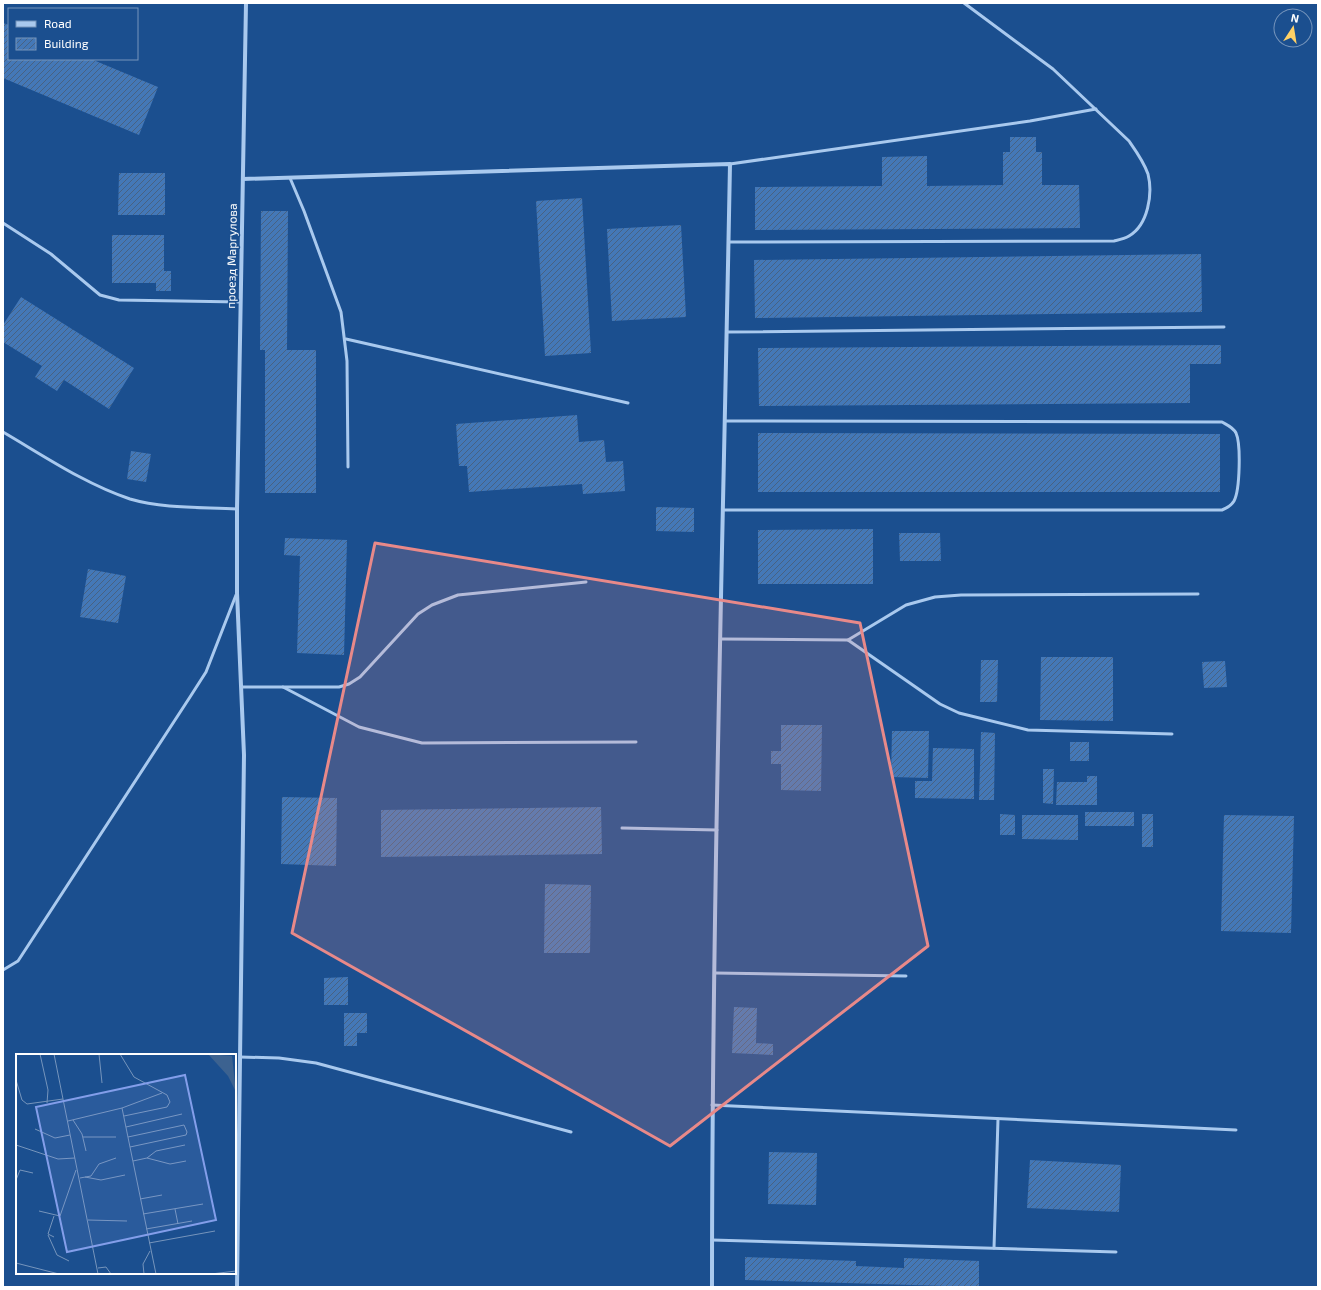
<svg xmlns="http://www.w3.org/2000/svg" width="1321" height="1290" viewBox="0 0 1321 1290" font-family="'Exo 2',sans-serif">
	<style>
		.building { fill: url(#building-hatch) }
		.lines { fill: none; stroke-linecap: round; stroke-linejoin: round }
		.service { stroke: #a9c9ee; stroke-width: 3 }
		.minor { stroke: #a9c9ee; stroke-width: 4 }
		.marked { fill: #e88989; fill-opacity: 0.2; stroke: #e88989; stroke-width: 3; stroke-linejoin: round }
		.labels { text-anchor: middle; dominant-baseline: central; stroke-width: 3; stroke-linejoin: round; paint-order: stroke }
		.street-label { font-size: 12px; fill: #fff; stroke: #1b4f8f }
		.inset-road { fill: none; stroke: #7695bc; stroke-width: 1 }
		.view { fill: #839eea; fill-opacity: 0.15; stroke: #839eea; stroke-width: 2 }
		.inset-edge { fill: none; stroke: #fff; stroke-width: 2 }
	</style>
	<defs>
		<pattern id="building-hatch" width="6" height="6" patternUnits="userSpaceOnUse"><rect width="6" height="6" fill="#4478b7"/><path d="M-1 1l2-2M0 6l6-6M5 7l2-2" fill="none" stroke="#486282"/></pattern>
	</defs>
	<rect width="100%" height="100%" fill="#1b4f8f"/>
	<g class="building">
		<polygon points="3,23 9,25 9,59 91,59 158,87 139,135 3,78"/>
		<polygon points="1010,137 1036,137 1036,152 1042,152 1042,185 1079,185 1080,228 755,230 755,187 882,186 882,157 927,156 927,186 1003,185 1003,152 1010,152"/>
		<polygon points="119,173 165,173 165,215 118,215"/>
		<polygon points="582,198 591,353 545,356 536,201"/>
		<polygon points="261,211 288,211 287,350 316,350 316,493 265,493 265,350 260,350"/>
		<polygon points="681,225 686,317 612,321 607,229"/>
		<polygon points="112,235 164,235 164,271 171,271 171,291 156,291 156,283 112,283"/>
		<polygon points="1201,254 1202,312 755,318 754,260"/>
		<polygon points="21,297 134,368 109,409 64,380 57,391 35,377 42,366 3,342 3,325"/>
		<polygon points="1221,345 1221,364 1190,364 1190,403 759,406 758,348"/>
		<polygon points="577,415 579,442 604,440 606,462 623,461 625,491 583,494 582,484 469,492 467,466 459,466 456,424"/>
		<polygon points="758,433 1220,434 1220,492 758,492"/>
		<polygon points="131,451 151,454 146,482 127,479"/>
		<polygon points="656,507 694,508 694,532 656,531"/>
		<polygon points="873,529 873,584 758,584 758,530"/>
		<polygon points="899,533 940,533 941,561 900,561"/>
		<polygon points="285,538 347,540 344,655 297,653 300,556 284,555"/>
		<polygon points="88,569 126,576 118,623 80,617"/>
		<polygon points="1041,657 1113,657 1113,721 1040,720"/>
		<polygon points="981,660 998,660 997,702 980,702"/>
		<polygon points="1225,661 1227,687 1204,688 1202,662"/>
		<polygon points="781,725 822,725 821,791 781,790 781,764 771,764 771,751 781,751"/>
		<polygon points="892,731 929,731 928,778 891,777"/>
		<polygon points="981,732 995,733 994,800 979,800"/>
		<rect x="1070" y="742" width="19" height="19"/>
		<polygon points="933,748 974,749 974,799 915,798 915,781 932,781"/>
		<polygon points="1043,769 1054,769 1053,804 1043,803"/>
		<polygon points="1087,776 1097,776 1097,805 1056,805 1057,782 1087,782"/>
		<polygon points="282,797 337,798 336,866 281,864"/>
		<polygon points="601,807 602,854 381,857 381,810"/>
		<rect x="1085" y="812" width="49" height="14"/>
		<polygon points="1000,814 1015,815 1015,835 1000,835"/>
		<rect x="1142" y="814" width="11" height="33"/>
		<polygon points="1022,815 1078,815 1078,840 1022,839"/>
		<polygon points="1224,815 1294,816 1291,933 1221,931"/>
		<polygon points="545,884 591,885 590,953 544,953"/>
		<polygon points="348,977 348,1005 324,1005 324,978"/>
		<polygon points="734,1007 757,1008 756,1043 773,1044 773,1055 732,1053"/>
		<polygon points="344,1013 367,1013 367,1033 357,1033 357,1046 344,1046"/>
		<polygon points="769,1152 817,1153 816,1205 768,1204"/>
		<polygon points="1030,1160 1121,1165 1119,1212 1027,1208"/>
		<polygon points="745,1257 856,1261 856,1266 904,1268 904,1258 979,1261 979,1287 745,1280"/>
	</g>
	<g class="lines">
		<g class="service">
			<polyline points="730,164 1030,121 1096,109"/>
			<polyline points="290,178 304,211 341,312 347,361 348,467"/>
			<polyline points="3,223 51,254 100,295 119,300 240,302"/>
			<path d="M729 242 1114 241C1118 240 1124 239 1129 236 1148 225 1153 194 1148 174 1144 162 1136 151 1129 141L1053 69 964 3"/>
			<polyline points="727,332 1224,327"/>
			<polyline points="346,339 628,403"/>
			<path d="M3 432C44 456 85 484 130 499 164 509 202 507 237 509"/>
			<path d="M724 510H1222C1227 508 1231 506 1234 501 1240 490 1241 444 1236 433 1233 427 1227 425 1222 422L726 421"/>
			<polyline points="721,639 848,640 940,704 959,713 1028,730 1172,734"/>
			<polyline points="848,640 906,605 935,597 961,595 1198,594"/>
			<polyline points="242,687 339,687 349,684 360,677 418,614 432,605 458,595 586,582"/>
			<polyline points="283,687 359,727 422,743 636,742"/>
			<polyline points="622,828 717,830"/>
			<polyline points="3,970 18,961 190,697 206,672 236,595"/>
			<polyline points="715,973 906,976"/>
			<polyline points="240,1057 279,1058 316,1063 571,1132"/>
			<polyline points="712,1105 1236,1130"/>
			<polyline points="712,1240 1116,1252"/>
			<polyline points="994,1248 998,1119"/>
		</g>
		<g class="minor">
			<path d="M243 179 730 164C723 538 712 913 712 1287"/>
			<polyline points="237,1287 244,755 237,593 237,509 246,3"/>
		</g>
	</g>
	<path class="marked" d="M375 543 860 623 928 946 670 1146 292 933Z"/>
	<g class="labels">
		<g class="street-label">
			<text transform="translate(231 256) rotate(-89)">проезд Маргулова</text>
		</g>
	</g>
	<g transform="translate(16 1054)">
		<rect width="220" height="220" fill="#1b4f8f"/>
		<path d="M192 0 216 2 220 38 212 22Z" fill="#3c6290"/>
		<path class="inset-road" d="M24 0 32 36 31 49M38 0 82 220M83 0 86 29M104 0 118 23 151 41 154 48 151 53 108 62M0 26 6 46 11 50 47 45M106 54 146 39M57 66 66 80 70 97M52 67 106 54 140 220M110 73 166 60M19 75 39 84 54 81M67 83H100M112 83 168 71 171 78 170 81 114 93M0 91 42 105 59 104M131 104 140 97 169 91M117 107 131 104 154 110 170 107M69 123 85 126 109 121M64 124 75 122 83 110 100 104M0 126 4 116 17 119M124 145 146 141M159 155 162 170M23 157 44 162 60 116M127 160 187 150M38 162 32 180 38 183M72 166 111 167M130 175 176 167M32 181 41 201 53 207M133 189 199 177M0 209 43 220M82 214 90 213 95 220M128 220 127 210 134 197M195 220 220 217"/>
		<path class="view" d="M169 21 200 166 51 198 20 53Z"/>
		<rect width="220" height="220" class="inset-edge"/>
	</g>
	<rect width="1321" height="1290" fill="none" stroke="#ffffff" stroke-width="8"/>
	<rect x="8" y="8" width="130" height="52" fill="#1b4f8f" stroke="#7695bc"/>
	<rect x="16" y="21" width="20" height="6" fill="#a9c9ee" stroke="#7695bc"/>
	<text x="44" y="28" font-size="12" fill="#ffffff">Road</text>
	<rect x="16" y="38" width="20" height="12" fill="url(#building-hatch)" stroke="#7695bc"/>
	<text x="44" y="48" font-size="12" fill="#ffffff">Building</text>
	<g transform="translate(1293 28) rotate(12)"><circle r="19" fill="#1b4f8f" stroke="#7695bc"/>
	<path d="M0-3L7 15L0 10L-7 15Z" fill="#ffd166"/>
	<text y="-6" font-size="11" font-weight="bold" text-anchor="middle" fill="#ffffff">N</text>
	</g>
</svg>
